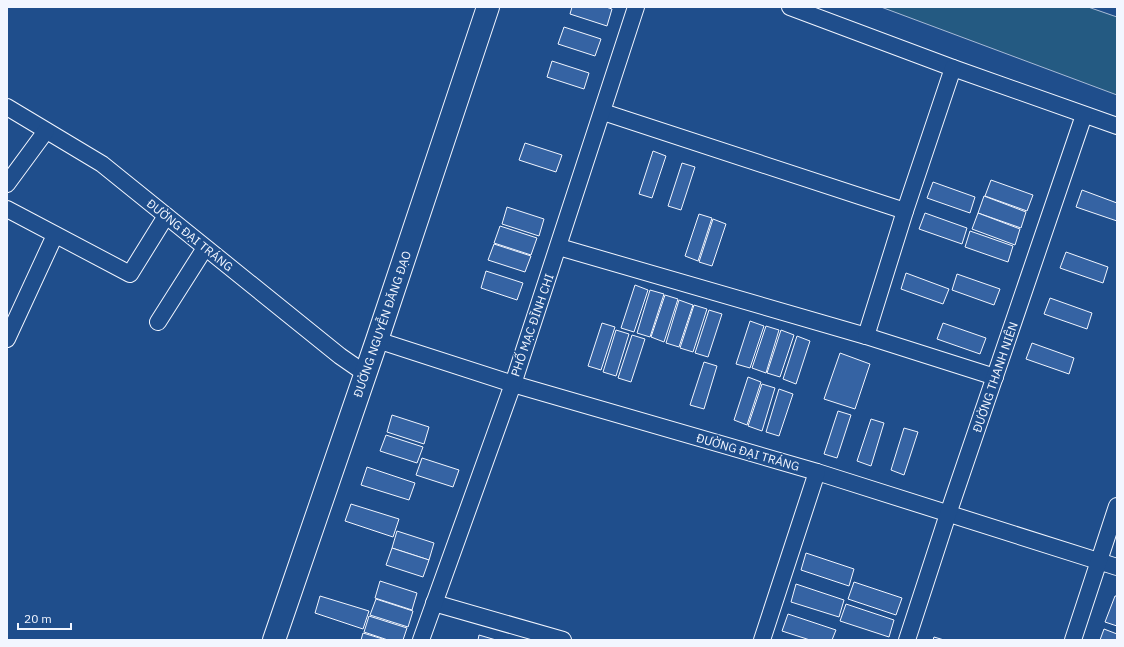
<svg xmlns="http://www.w3.org/2000/svg" width="1124" height="647" viewBox="0 0 1124 647" font-family="'IBM Plex Sans',sans-serif">
	<style>
		.green { fill: #245a82; stroke: #a8bbd7 }
		.building { fill: #3563a3; stroke: #f2f6ff }
		.lines { fill: none; stroke-linecap: round; stroke-linejoin: round }
		.minor-casing { stroke: #f2f6ff; stroke-width: 18 }
		.secondary-casing { stroke: #f2f6ff; stroke-width: 24 }
		.minor { stroke: #1f4e8c; stroke-width: 16 }
		.secondary { stroke: #1f4e8c; stroke-width: 22 }
		.labels { text-anchor: middle; dominant-baseline: central; stroke-width: 3; stroke-linejoin: round; paint-order: stroke }
		.street-label { font-size: 12px; fill: #f2f6ff; stroke: #1f4e8c }
	</style>
	<rect width="100%" height="100%" fill="#1f4e8c"/>
	<polygon class="green" points="881,7 1088,7 1117,17 1117,95"/>
	<g class="building">
		<polygon points="572,7 606,7 612,9 607,26 570,14"/>
		<polygon points="564,27 601,39 595,56 558,44"/>
		<polygon points="552,61 589,73 584,89 547,77"/>
		<polygon points="525,143 562,155 556,172 519,160"/>
		<polygon points="653,151 666,156 652,198 639,194"/>
		<polygon points="682,163 695,167 681,210 668,206"/>
		<polygon points="991,180 1033,195 1027,211 985,196"/>
		<polygon points="933,182 975,197 970,213 927,198"/>
		<polygon points="1082,190 1117,203 1117,221 1076,207"/>
		<polygon points="984,196 1026,212 1021,228 978,213"/>
		<polygon points="507,207 544,219 539,236 502,224"/>
		<polygon points="925,213 967,228 962,244 919,229"/>
		<polygon points="978,213 1020,229 1015,245 972,229"/>
		<polygon points="699,214 712,218 698,261 685,256"/>
		<polygon points="713,219 726,224 712,266 699,262"/>
		<polygon points="500,226 537,238 531,255 494,243"/>
		<polygon points="970,231 1013,246 1008,262 965,247"/>
		<polygon points="494,244 531,256 525,272 488,260"/>
		<polygon points="1066,252 1108,267 1103,283 1060,268"/>
		<polygon points="486,271 523,283 517,300 481,288"/>
		<polygon points="906,273 949,289 943,304 901,289"/>
		<polygon points="957,274 1000,289 994,305 952,290"/>
		<polygon points="635,285 648,290 634,332 621,328"/>
		<polygon points="650,290 664,294 650,337 637,333"/>
		<polygon points="665,295 678,299 664,342 651,337"/>
		<polygon points="1050,298 1092,313 1087,329 1044,314"/>
		<polygon points="679,300 693,305 679,347 666,343"/>
		<polygon points="694,305 707,309 693,352 680,348"/>
		<polygon points="709,310 722,314 708,357 695,353"/>
		<polygon points="750,321 764,326 750,368 736,364"/>
		<polygon points="602,323 615,327 601,370 588,366"/>
		<polygon points="943,323 986,338 980,354 937,339"/>
		<polygon points="766,326 779,330 766,373 752,368"/>
		<polygon points="616,330 629,334 616,376 603,372"/>
		<polygon points="781,330 794,335 780,377 767,373"/>
		<polygon points="632,335 645,339 631,382 618,378"/>
		<polygon points="797,336 810,341 796,384 783,379"/>
		<polygon points="1032,343 1074,358 1069,374 1026,359"/>
		<polygon points="840,353 870,364 855,409 824,399"/>
		<polygon points="704,362 717,366 704,409 690,405"/>
		<polygon points="748,377 761,382 747,425 734,420"/>
		<polygon points="762,384 775,388 762,431 748,426"/>
		<polygon points="779,389 793,394 779,436 766,432"/>
		<polygon points="838,411 851,415 837,458 824,454"/>
		<polygon points="392,415 429,427 424,444 387,432"/>
		<polygon points="871,419 884,423 871,466 857,461"/>
		<polygon points="904,428 918,432 904,475 891,470"/>
		<polygon points="386,435 423,447 417,463 380,451"/>
		<polygon points="422,458 459,470 453,487 416,475"/>
		<polygon points="367,467 415,483 409,500 361,485"/>
		<polygon points="351,504 399,519 393,537 345,521"/>
		<polygon points="397,531 434,543 429,560 392,548"/>
		<polygon points="392,548 429,560 423,577 386,565"/>
		<polygon points="806,553 854,569 849,586 801,570"/>
		<polygon points="380,581 417,593 412,610 375,598"/>
		<polygon points="854,582 902,598 896,615 848,599"/>
		<polygon points="796,584 844,600 839,617 791,602"/>
		<polygon points="320,596 369,611 363,629 315,613"/>
		<polygon points="1115,596 1117,596 1117,626 1105,622"/>
		<polygon points="376,599 413,611 408,627 370,615"/>
		<polygon points="846,604 894,620 889,637 840,621"/>
		<polygon points="788,614 836,630 832,640 810,640 782,631"/>
		<polygon points="369,616 407,628 403,640 388,640 364,632"/>
		<polygon points="1104,629 1117,634 1117,640 1100,640"/>
		<polygon points="363,633 386,640 361,640"/>
		<polygon points="479,635 496,640 478,640"/>
		<polygon points="934,637 944,640 933,640"/>
	</g>
	<g class="lines">
		<defs>
			<g id="minor">
				<polyline points="790,7 953,68 1117,126"/>
				<polyline points="7,107 102,164 340,356 366,374"/>
				<polyline points="603,112 905,211"/>
				<polyline points="7,184 46,131"/>
				<polyline points="7,209 130,274 166,216"/>
				<polyline points="559,247 866,336 995,377"/>
				<polyline points="158,322 205,248"/>
				<polyline points="866,336 905,211 953,68"/>
				<polyline points="7,339 55,235"/>
				<polyline points="377,340 513,384 817,472 1117,567"/>
				<polyline points="434,603 563,640"/>
				<polyline points="421,640 513,384 636,7"/>
				<polyline points="762,640 817,472"/>
				<polyline points="907,640 948,514 1084,115"/>
				<polyline points="1073,640 1117,506"/>
			</g>
			<polyline id="secondary" points="274,640 377,340 488,7"/>
		</defs>
		<use href="#minor" class="minor-casing"/>
		<use href="#secondary" class="secondary-casing"/>
		<use href="#minor" class="minor"/>
		<use href="#secondary" class="secondary"/>
	</g>
	<g class="labels">
		<g class="street-label">
			<text transform="translate(190 235) rotate(39)">ĐƯỜNG ĐẠI TRÁNG</text>
			<text transform="translate(382 324) rotate(-71)">ĐƯỜNG NGUYỄN ĐĂNG ĐẠO</text>
			<text transform="translate(532 325) rotate(-71)">PHỐ MẠC ĐĨNH CHI</text>
			<text transform="translate(995 377) rotate(-71)">ĐƯỜNG THANH NIÊN</text>
			<text transform="translate(748 452) rotate(16)">ĐƯỜNG ĐẠI TRÁNG</text>
		</g>
	</g>
	<rect width="1124" height="647" fill="none" stroke="#f2f6ff" stroke-width="16"/>
	<path d="M18 623v6h53v-6" fill="none" stroke="#f2f6ff" stroke-width="2"/>
	<text x="24" y="623" font-size="12" fill="#f2f6ff" stroke="#1f4e8c" stroke-width="3" paint-order="stroke">20 m</text>
</svg>
